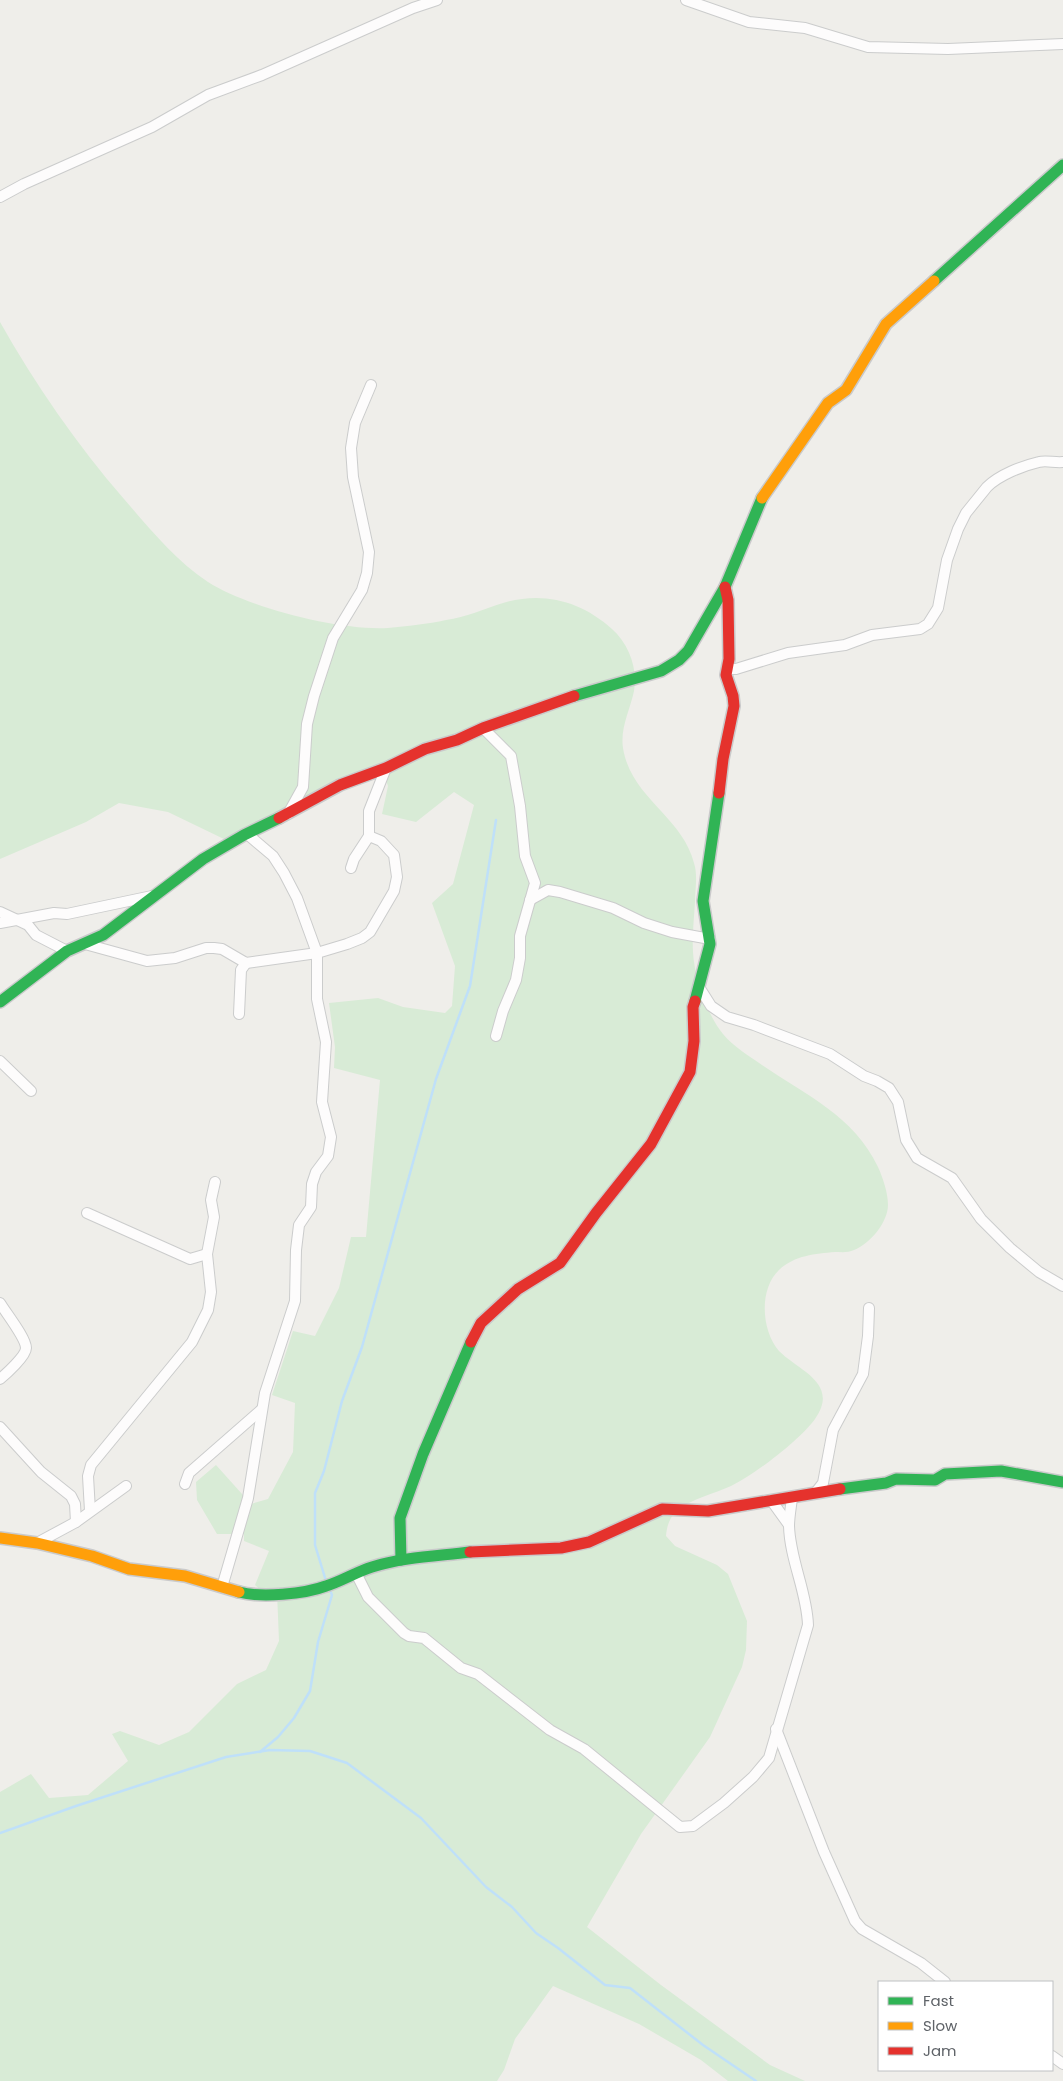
<svg xmlns="http://www.w3.org/2000/svg" width="1063" height="2081" viewBox="0 0 1063 2081" font-family="Poppins,sans-serif">
	<style>
		.green { fill: #d8ebd6 }
		.lines { fill: none; stroke-linecap: round; stroke-linejoin: round }
		.stream { stroke: #bfe0f9; stroke-width: 2.5 }
		.street-casing { stroke: #cbcccc; stroke-width: 12 }
		.fast-casing { stroke: #cacacb; stroke-width: 14 }
		.slow-casing { stroke: #cacacb; stroke-width: 14 }
		.jam-casing { stroke: #cacacb; stroke-width: 14 }
		.street { stroke: #fdfcfc; stroke-width: 10 }
		.fast { stroke: #30b455; stroke-width: 11 }
		.slow { stroke: #ff9f0a; stroke-width: 11 }
		.jam { stroke: #e5322d; stroke-width: 11 }
	</style>
	<rect width="100%" height="100%" fill="#efeeea"/>
	<path class="green" d="M0 322C35 384 77 445 124 499 150 529 175 560 208 582 249 608 340 631 388 628 407 626 428 624 446 620 466 617 484 609 503 603 543 591 581 601 612 629 629 644 638 669 634 691 630 710 620 728 623 748 631 798 682 816 694 863 698 875 695 890 695 902 694 919 692 936 693 952 694 976 707 1015 723 1034 733 1046 749 1056 762 1065 806 1095 854 1116 878 1167 883 1178 888 1193 888 1205 888 1222 870 1244 854 1250 848 1253 841 1252 835 1252 815 1254 795 1255 779 1270 759 1289 761 1330 779 1351 799 1371 840 1383 815 1419 801 1439 753 1476 731 1486 714 1494 692 1498 677 1511 669 1518 667 1526 666 1536L675 1546 717 1565 728 1574 747 1621 746 1650 742 1667 710 1737 641 1834 587 1927 661 1985 770 2065 805 2081H728L701 2060 639 2024 553 1986 515 2039 504 2070 497 2081H0V1792L31 1774 49 1798 88 1795 128 1761 112 1734 120 1731 159 1745 189 1732 237 1684 266 1670 279 1641 277 1592H263L255 1585 269 1551 244 1541V1534H217L197 1500 196 1482 216 1465 251 1504 268 1499 293 1452 295 1403 272 1395 293 1331 315 1336 339 1288 351 1237H366L380 1080 334 1068 335 1047 329 1003 378 998 403 1007 445 1013 452 1006 455 966 432 903 453 884 474 805 454 792 416 822 382 814 388 786 382 770 226 840 168 812 119 803 86 822 0 859Z"/>
	<g class="lines">
		<g class="stream">
			<polyline points="326,1581 315,1545 315,1493 324,1471 342,1401 362,1347 436,1079 470,986 496,820"/>
			<polyline points="260,1752 278,1737 294,1718 310,1691 318,1642 332,1595 330,1590"/>
			<polyline points="0,1833 76,1806 226,1757 270,1750 310,1751 347,1763 421,1818 486,1887 512,1907 536,1933 558,1948 605,1985 630,1988 703,2045 756,2081"/>
		</g>
		<defs>
			<g id="street">
				<polyline points="686,0 749,22 805,28 868,47 948,49 1063,44"/>
				<polyline points="0,197 24,184 152,127 208,95 262,75 413,8 437,0"/>
				<path d="M728 669H736L788 653 845 645 872 635 920 629 928 624 938 608 947 560 958 529 966 513 987 487C999 475 1022 466 1039 462 1046 460 1055 463 1063 462"/>
				<polyline points="483,728 511,756 520,806 525,856 535,883 520,936 520,958 516,980 503,1011 496,1036"/>
				<polyline points="288,814 303,787 307,724 314,696 333,638 362,590 367,573 369,552 353,477 351,448 355,423 371,385"/>
				<polyline points="351,868 354,859 369,836 369,811 386,768"/>
				<polyline points="530,900 548,890 560,892 613,908 644,923 672,932 710,939"/>
				<polyline points="0,912 28,925 36,935 67,951"/>
				<polyline points="0,923 54,913 67,914 152,896"/>
				<polyline points="85,944 147,961 175,958 206,948 214,948 222,949 246,963 317,953 347,944 362,938 370,932 394,891 397,877 394,855 381,841 369,836"/>
				<polyline points="699,987 711,1006 727,1017 754,1025 830,1054 864,1076 877,1081 889,1088 898,1102 906,1140 917,1158 952,1178 981,1219 1010,1248 1039,1272 1063,1286"/>
				<polyline points="239,1014 241,970 246,963"/>
				<polyline points="0,1061 31,1091"/>
				<polyline points="87,1213 190,1259 207,1254"/>
				<path d="M0 1303C6 1313 26 1338 26 1348 26 1356 6 1374 0 1379"/>
				<polyline points="0,1427 41,1472 71,1496 75,1504 76,1522"/>
				<polyline points="185,1484 189,1473 261,1410"/>
				<polyline points="816,1492 823,1483 833,1430 863,1374 868,1336 869,1308"/>
				<polyline points="771,1500 789,1525"/>
				<polyline points="90,1511 88,1476 91,1465 192,1342 208,1310 211,1292 207,1254 214,1217 211,1200 215,1182"/>
				<polyline points="37,1543 76,1522 126,1486"/>
				<path d="M356 1573 368 1597 404 1633 409 1636 424 1638 461 1668 478 1674 550 1730 584 1749 680 1827 693 1826 724 1803 753 1777 769 1758 808 1625C807 1592 790 1560 789 1526 789 1517 791 1507 792 1498"/>
				<polyline points="222,1587 248,1498 265,1393 295,1301 296,1250 299,1225 311,1207 312,1184 316,1172 328,1156 331,1137 322,1102 326,1042 317,999 317,953 297,898 284,873 273,856 247,834"/>
				<polyline points="776,1729 824,1852 855,1921 862,1929 921,1963 945,1982"/>
				<polyline points="1052,2056 1063,2064"/>
			</g>
			<g id="fast">
				<polyline points="934,281 1063,165"/>
				<polyline points="574,696 661,671 679,660 688,651 725,587 762,498"/>
				<polyline points="695,1001 710,944 703,901 719,793"/>
				<polyline points="0,1002 67,951 103,935 203,859 244,835 279,818"/>
				<polyline points="840,1489 886,1483 896,1479 935,1480 945,1474 1001,1471 1063,1482"/>
				<polyline points="401,1560 400,1518 423,1454 471,1342"/>
				<path d="M239 1592C261 1598 305 1594 326 1586 342 1581 356 1572 372 1567 403 1557 438 1556 470 1552"/>
			</g>
			<g id="slow">
				<polyline points="762,498 828,403 846,390 886,324 934,281"/>
				<polyline points="0,1538 37,1543 92,1556 129,1569 185,1576 239,1592"/>
			</g>
			<g id="jam">
				<polyline points="719,793 723,759 734,706 733,696 726,675 729,659 728,600 725,587"/>
				<polyline points="279,818 340,785 386,768 425,749 457,740 483,728 574,696"/>
				<polyline points="471,1342 481,1323 518,1289 560,1263 596,1213 651,1144 690,1072 694,1041 693,1007 695,1001"/>
				<polyline points="470,1552 561,1548 589,1542 662,1509 708,1511 840,1489"/>
			</g>
		</defs>
		<use href="#street" class="street-casing"/>
		<use href="#fast" class="fast-casing"/>
		<use href="#slow" class="slow-casing"/>
		<use href="#jam" class="jam-casing"/>
		<use href="#street" class="street"/>
		<use href="#fast" class="fast"/>
		<use href="#slow" class="slow"/>
		<use href="#jam" class="jam"/>
	</g>
	<rect x="878" y="1981" width="175" height="90" fill="#ffffff" stroke="#bfc1c3"/>
	<rect x="888" y="1997" width="25" height="8" fill="#30b455" stroke="#bfc1c3"/>
	<text x="923" y="2006" font-size="15" fill="#5f6368">Fast</text>
	<rect x="888" y="2022" width="25" height="8" fill="#ff9f0a" stroke="#bfc1c3"/>
	<text x="923" y="2031" font-size="15" fill="#5f6368">Slow</text>
	<rect x="888" y="2047" width="25" height="8" fill="#e5322d" stroke="#bfc1c3"/>
	<text x="923" y="2056" font-size="15" fill="#5f6368">Jam</text>
</svg>
